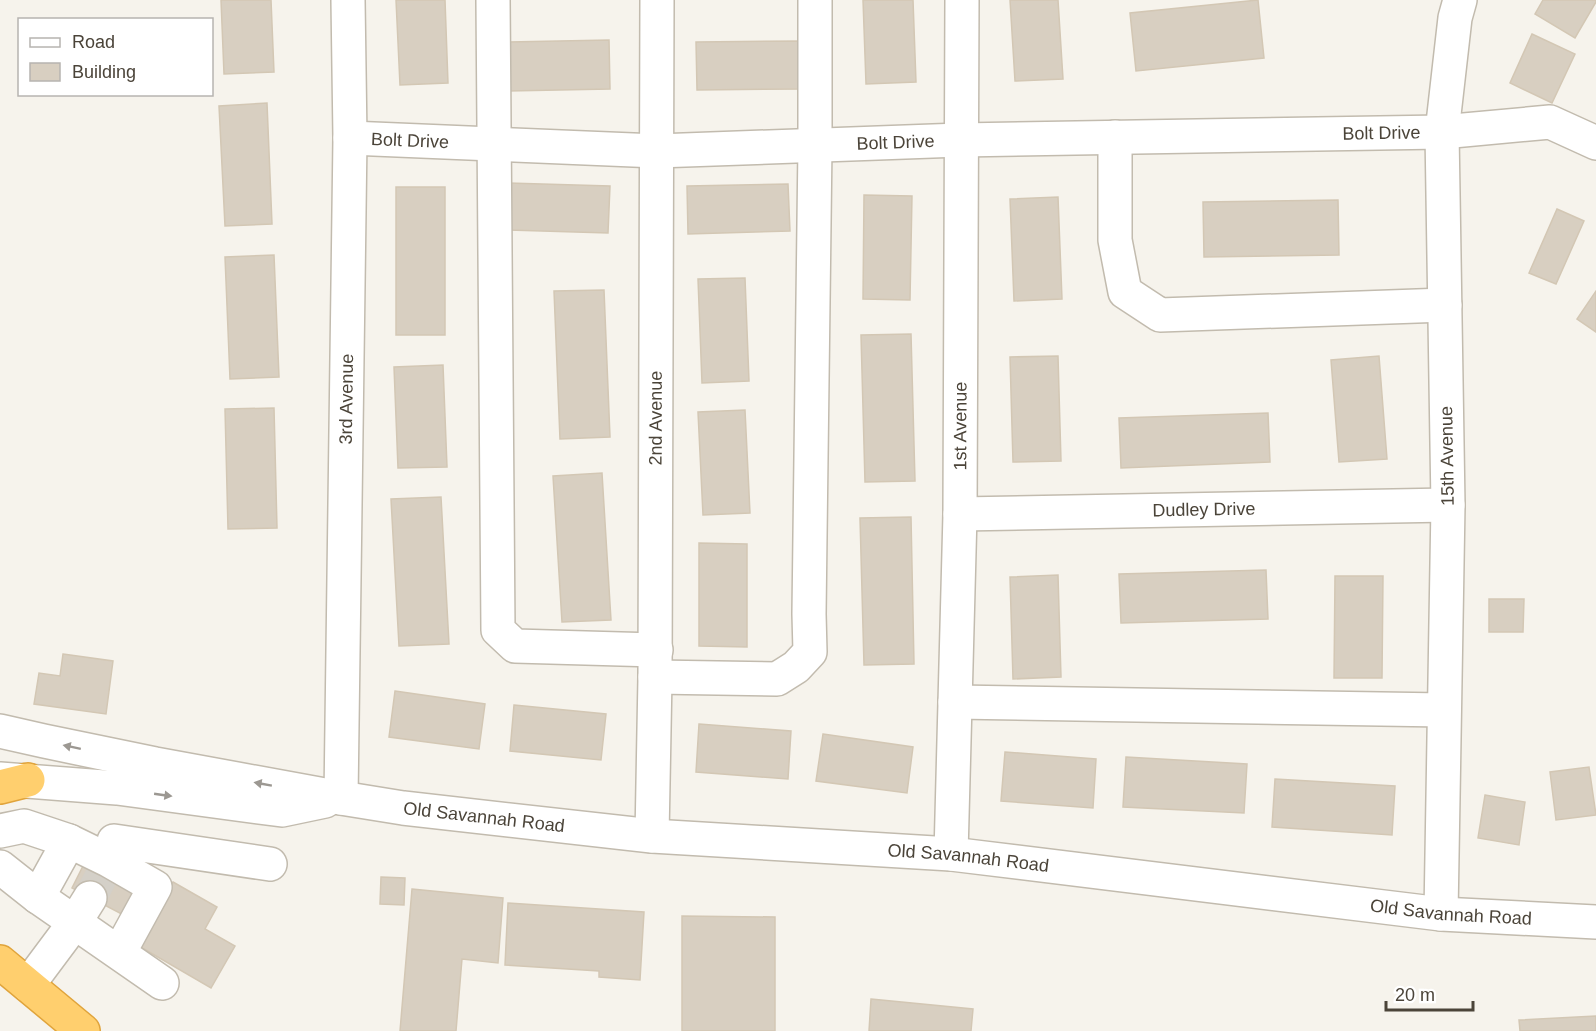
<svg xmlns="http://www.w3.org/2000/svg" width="1596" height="1031" viewBox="0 0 1596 1031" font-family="Helvetica,sans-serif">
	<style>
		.building { fill: #d8cfc1; stroke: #d3c7b4; stroke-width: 1.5 }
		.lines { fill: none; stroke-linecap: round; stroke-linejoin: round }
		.minor-tunnel { stroke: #d4d0c8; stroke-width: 33; stroke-dasharray: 33 16; stroke-linecap: butt }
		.minor-casing { stroke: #c2bbae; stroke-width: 36 }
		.highway-casing { stroke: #e0a43c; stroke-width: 36 }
		.minor { stroke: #fff; stroke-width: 33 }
		.highway { stroke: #ffcf6e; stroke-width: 33 }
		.oneway { fill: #9c9892 }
		.labels { text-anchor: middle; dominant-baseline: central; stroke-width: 4.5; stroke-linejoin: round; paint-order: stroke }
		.street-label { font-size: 18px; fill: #4b4439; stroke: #fff }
	</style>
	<rect width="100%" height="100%" fill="#f6f3ec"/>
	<g class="building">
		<polygon points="221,0 271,0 274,72 224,74"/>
		<polygon points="396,0 445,0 448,83 400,85"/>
		<polygon points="863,0 913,0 916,82 866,84"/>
		<polygon points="1010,0 1058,0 1063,79 1015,81"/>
		<polygon points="1258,0 1264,58 1136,71 1130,13"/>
		<polygon points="1543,0 1596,0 1596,2 1575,38 1535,14"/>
		<polygon points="1532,34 1575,54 1552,103 1510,83"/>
		<polygon points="609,40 610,89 506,91 505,42"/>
		<polygon points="800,41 800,89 697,90 696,42"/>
		<polygon points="267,103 272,224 225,226 219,106"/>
		<polygon points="507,183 610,186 608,233 505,230"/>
		<polygon points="788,184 790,231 688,234 687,186"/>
		<rect x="396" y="187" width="49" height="148"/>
		<polygon points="864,195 912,196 910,300 863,299"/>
		<polygon points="1058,197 1062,299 1014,301 1010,199"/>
		<polygon points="1338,200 1339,255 1204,257 1203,202"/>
		<polygon points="1557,209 1584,221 1556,284 1529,273"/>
		<polygon points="274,255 279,377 230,379 225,257"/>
		<polygon points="745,278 749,381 702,383 698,279"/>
		<polygon points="604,290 610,437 560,439 554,291"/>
		<polygon points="1596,291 1596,332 1577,319"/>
		<polygon points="911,334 915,481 865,482 861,335"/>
		<polygon points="1058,356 1061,461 1013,462 1010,357"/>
		<polygon points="1379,356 1387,459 1339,462 1331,360"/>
		<polygon points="443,365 447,467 398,468 394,367"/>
		<polygon points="274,408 277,528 228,529 225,409"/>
		<polygon points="745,410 750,513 703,515 698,412"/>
		<polygon points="1268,413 1270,462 1121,468 1119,418"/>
		<polygon points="602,473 611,620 562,622 553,476"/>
		<polygon points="441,497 449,644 399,646 391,499"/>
		<polygon points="911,517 914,664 864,665 860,518"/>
		<polygon points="699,543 747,544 747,647 699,646"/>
		<polygon points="1266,570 1268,619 1121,623 1119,574"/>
		<polygon points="1058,575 1061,677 1013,679 1010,577"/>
		<polygon points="1335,576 1383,576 1382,678 1334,678"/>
		<polygon points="1489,599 1524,599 1523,632 1489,632"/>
		<polygon points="63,654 113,661 106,714 34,704 39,673 60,676"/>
		<polygon points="395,691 485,704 479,749 389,737"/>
		<polygon points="514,705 606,714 601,760 510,751"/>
		<polygon points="699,724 791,731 788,779 696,772"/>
		<polygon points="823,734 913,747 907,793 816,781"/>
		<polygon points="1005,752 1096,759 1093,808 1001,801"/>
		<polygon points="1126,757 1247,764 1244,813 1123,807"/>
		<polygon points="1589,767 1596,815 1556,820 1550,772"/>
		<polygon points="1275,779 1395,786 1392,835 1272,827"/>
		<polygon points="1485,795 1525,802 1519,845 1478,838"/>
		<polygon points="85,862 147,894 133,920 72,888"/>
		<polygon points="381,877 405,878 404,905 380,904"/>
		<polygon points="173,882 217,907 205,929 235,946 211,988 137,945"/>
		<polygon points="412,889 503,898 498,963 462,959 456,1031 400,1031"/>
		<polygon points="508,903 644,912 640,980 599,977 599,971 505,965"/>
		<polygon points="682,916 775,917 775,1031 682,1031"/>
		<polygon points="871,999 973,1009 971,1031 869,1031"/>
		<polygon points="1596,1016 1596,1031 1520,1031 1519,1020"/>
	</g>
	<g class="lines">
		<polyline class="minor-tunnel" points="90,898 104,871"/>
		<defs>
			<g id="minor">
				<polyline points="493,0 498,630 515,646 656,650"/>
				<polyline points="1115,137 1115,240 1125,292 1160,315 1445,305"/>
				<path id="s1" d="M350 138 657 151 960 140 1442 132 1550 122 1596 143"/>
				<path id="s2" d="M960 514 1448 505"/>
				<polyline points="655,677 777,679 796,667 810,652 809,614 815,145 815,0"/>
				<polyline points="955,702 1444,710"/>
				<path id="s3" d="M0 731 44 741 155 764 341 798 403 808 652 836 951 854 1441 914 1596 922"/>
				<polyline points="0,779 117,788 282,810 325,801"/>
				<path id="s4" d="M341 798 350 138 348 0"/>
				<polyline points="0,831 24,826 69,841"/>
				<path id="s5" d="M652 836 655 677 657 0"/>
				<polyline points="114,841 270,864"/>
				<path id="s6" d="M951 854 960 514 962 0"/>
				<polyline points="0,867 38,897"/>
				<polyline points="1441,914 1448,505 1442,132 1455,18 1460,0"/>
				<polyline points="119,953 155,887 108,860 69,841 38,897 162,983"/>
				<polyline points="28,985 75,922 90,898"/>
			</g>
			<g id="highway">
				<polyline points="0,787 28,780"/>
				<polyline points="0,962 83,1031"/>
			</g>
		</defs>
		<use href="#minor" class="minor-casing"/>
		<use href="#highway" class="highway-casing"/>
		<use href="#minor" class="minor"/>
		<use href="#highway" class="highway"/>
	</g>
	<defs><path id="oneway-solid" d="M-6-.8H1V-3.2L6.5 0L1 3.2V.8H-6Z" transform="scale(1.5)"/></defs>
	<g class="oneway">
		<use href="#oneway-solid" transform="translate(72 747) rotate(-168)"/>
		<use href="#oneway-solid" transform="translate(263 784) rotate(-170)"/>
		<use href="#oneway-solid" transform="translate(163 795) rotate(8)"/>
	</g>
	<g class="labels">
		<g class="street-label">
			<text stroke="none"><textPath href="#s1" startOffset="1032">Bolt Drive</textPath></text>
			<text stroke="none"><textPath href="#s1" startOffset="60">Bolt Drive</textPath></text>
			<text stroke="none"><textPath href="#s1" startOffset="546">Bolt Drive</textPath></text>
			<text stroke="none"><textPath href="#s4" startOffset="399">3rd Avenue</textPath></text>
			<text stroke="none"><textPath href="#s5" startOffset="418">2nd Avenue</textPath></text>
			<text stroke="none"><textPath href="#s6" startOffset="428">1st Avenue</textPath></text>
			<text transform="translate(1447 456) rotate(-91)">15th Avenue</text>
			<text stroke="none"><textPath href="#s2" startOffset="244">Dudley Drive</textPath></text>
			<text stroke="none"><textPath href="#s3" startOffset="492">Old Savannah Road</textPath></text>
			<text stroke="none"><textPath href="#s3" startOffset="978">Old Savannah Road</textPath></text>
			<text stroke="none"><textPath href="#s3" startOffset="1464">Old Savannah Road</textPath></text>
		</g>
	</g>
	<rect x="18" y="18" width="195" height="78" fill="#ffffff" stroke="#b7b4b0" stroke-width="1.5"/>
	<rect x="30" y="38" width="30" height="9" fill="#ffffff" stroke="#b7b4b0" stroke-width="1.5"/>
	<text x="72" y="48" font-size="18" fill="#4b4439">Road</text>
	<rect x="30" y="63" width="30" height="18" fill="#d8cfc1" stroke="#b7b4b0" stroke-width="1.5"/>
	<text x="72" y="78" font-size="18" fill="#4b4439">Building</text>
	<path d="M1386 1001v9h87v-9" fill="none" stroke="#4b4439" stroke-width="3"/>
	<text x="1395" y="1001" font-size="18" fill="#4b4439" stroke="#ffffff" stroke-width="4.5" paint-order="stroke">20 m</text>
</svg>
